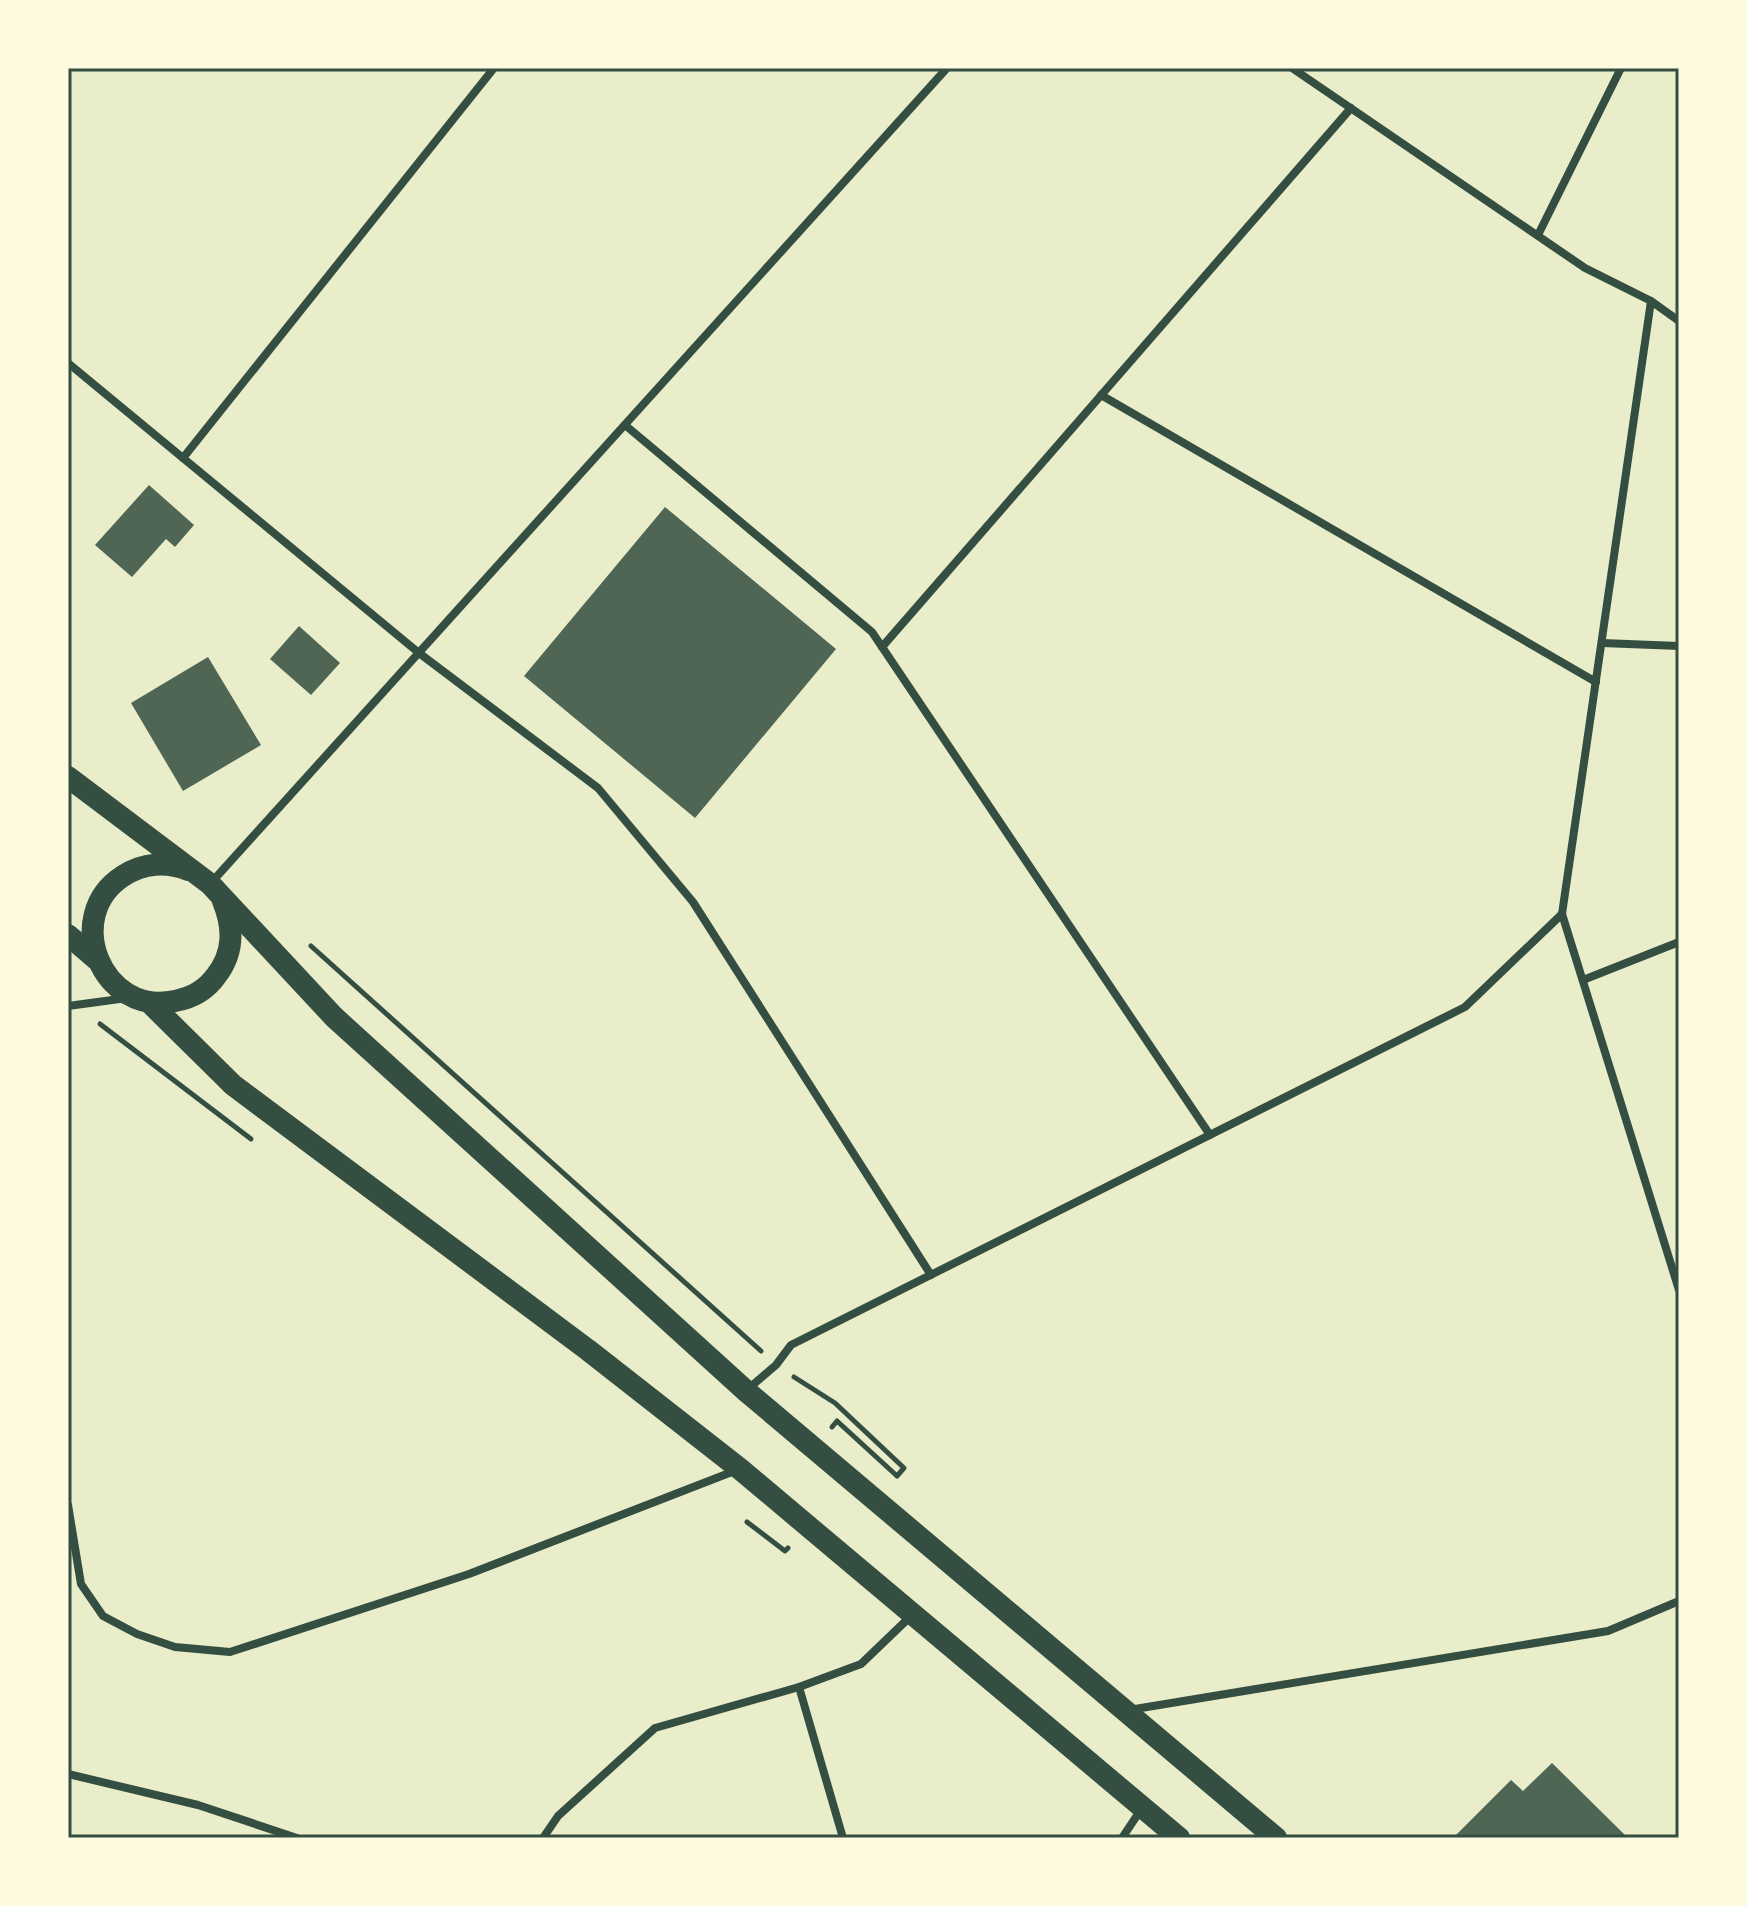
<svg xmlns="http://www.w3.org/2000/svg" width="1747" height="1906" viewBox="0 0 1747 1906" font-family="Karla,sans-serif">
	<style>
		.building { fill: #4f6655 }
		.lines { fill: none; stroke-linecap: round; stroke-linejoin: round }
		.path { stroke: #344e41; stroke-width: 5 }
		.minor { stroke: #344e41; stroke-width: 8 }
		.trunk { stroke: #344e41; stroke-width: 22 }
		.neatline { fill: none; stroke: #344e41; stroke-width: 3 }
	</style>
	<rect width="100%" height="100%" fill="#e9edc9"/>
	<g class="building">
		<polygon points="149,485 194,525 175,547 166,539 132,577 95,545"/>
		<polygon points="665,507 836,649 695,818 524,676"/>
		<polygon points="299,626 340,663 311,695 270,659"/>
		<polygon points="208,657 261,745 183,791 131,703"/>
		<polygon points="1552,1763 1626,1836 1624,1838 1453,1838 1511,1780 1523,1791"/>
	</g>
	<g class="lines">
		<g class="path">
			<polyline points="311,946 761,1351"/>
			<polyline points="100,1024 251,1139"/>
			<polyline points="794,1377 835,1403 904,1468 897,1476 837,1421 832,1427"/>
			<polyline points="747,1522 785,1551 788,1548"/>
		</g>
		<g class="minor">
			<polyline points="1292,68 1585,268 1651,301 1562,914 1679,1290"/>
			<polyline points="1538,235 1621,68"/>
			<polyline points="1651,301 1679,321"/>
			<polyline points="68,363 419,653 598,788 693,902 931,1275"/>
			<polyline points="1101,395 1596,682"/>
			<polyline points="625,425 872,632 1210,1135"/>
			<polyline points="183,458 494,68"/>
			<polyline points="1602,643 1679,646"/>
			<polyline points="882,647 1351,108"/>
			<polyline points="210,884 947,68"/>
			<polyline points="1583,980 1679,942"/>
			<polyline points="68,1006 127,998"/>
			<polyline points="748,1389 776,1365 791,1345 1465,1007 1562,914"/>
			<polyline points="68,1505 81,1584 103,1616 137,1634 175,1647 230,1652 469,1574 737,1470"/>
			<polyline points="799,1687 843,1838"/>
			<polyline points="1129,1710 1608,1631 1679,1601"/>
			<polyline points="68,1774 198,1805 297,1838"/>
			<polyline points="543,1838 558,1816 655,1728 799,1687 861,1664 912,1615"/>
			<polyline points="1122,1838 1142,1808"/>
		</g>
		<g class="trunk">
			<polyline points="68,777 210,884 334,1017 746,1391 1276,1838"/>
			<path d="M188 870C167 861 143 863 123 876 61 916 102 1017 175 1001 191 998 206 990 216 976 234 953 234 928 223 901"/>
			<polyline points="68,935 96,959"/>
			<polyline points="149,1002 233,1085 588,1350 740,1469 1179,1838"/>
		</g>
	</g>
	<rect width="1747" height="1906" fill="none" stroke="#fefae0" stroke-width="140"/>
	<rect x="70" y="70" width="1607" height="1766" class="neatline"/>
</svg>
